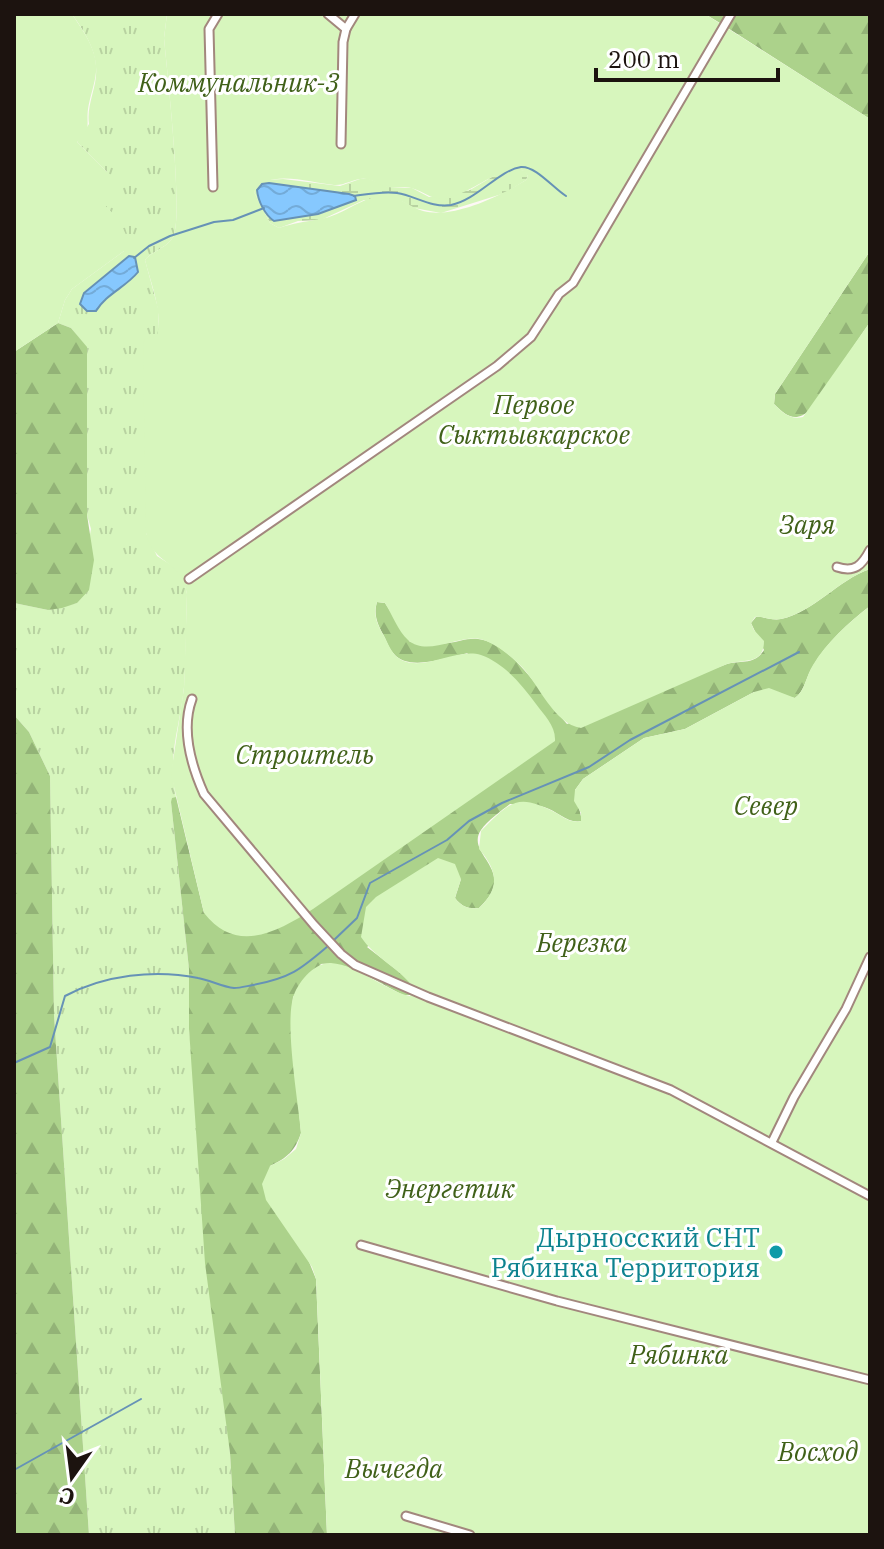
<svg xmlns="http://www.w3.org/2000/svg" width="884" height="1549" viewBox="0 0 884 1549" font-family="'IBM Plex Serif',serif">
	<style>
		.grass { fill: url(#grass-tufts) }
		.forest { fill: url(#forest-firs) }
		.wetland { fill: url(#wetland-marsh); fill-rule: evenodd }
		.green { fill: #d7f6bd; fill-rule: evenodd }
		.water { fill: url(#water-waves); stroke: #6692b6; stroke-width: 2 }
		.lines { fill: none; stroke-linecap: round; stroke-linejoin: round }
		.stream { stroke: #6692b6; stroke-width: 2 }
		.minor-casing { stroke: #a2877d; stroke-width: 11 }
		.minor { stroke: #fff; stroke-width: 7 }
		.culture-dot { fill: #0f9aa8; stroke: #fff; stroke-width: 3 }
		.labels { text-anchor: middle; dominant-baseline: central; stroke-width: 6; stroke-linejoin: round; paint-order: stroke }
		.park-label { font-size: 26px; font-style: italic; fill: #406119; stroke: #fff }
		.culture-label { font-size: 26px; fill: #0d838f; stroke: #fff; text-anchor: end }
	</style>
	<defs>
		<pattern id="grass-tufts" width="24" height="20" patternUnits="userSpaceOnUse" patternTransform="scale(2)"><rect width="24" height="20" fill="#d7f6bd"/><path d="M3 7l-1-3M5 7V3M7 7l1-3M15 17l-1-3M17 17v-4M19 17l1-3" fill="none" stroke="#b8d2a1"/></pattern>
		<pattern id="forest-firs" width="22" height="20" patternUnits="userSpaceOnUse" patternTransform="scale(2)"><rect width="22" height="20" fill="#acd28b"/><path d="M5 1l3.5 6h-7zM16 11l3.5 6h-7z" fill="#93b377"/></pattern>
		<pattern id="wetland-marsh" width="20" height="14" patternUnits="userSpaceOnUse" patternTransform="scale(2)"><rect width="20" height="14" fill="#d7f6bd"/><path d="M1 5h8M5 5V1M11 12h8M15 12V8" fill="none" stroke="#b8d2a1"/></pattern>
		<pattern id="water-waves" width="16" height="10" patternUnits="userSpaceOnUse" patternTransform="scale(2)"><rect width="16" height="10" fill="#86c8fe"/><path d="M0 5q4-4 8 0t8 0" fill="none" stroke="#73abd8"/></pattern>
	</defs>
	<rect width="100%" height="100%" fill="#fef8f6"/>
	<path class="grass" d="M72 14H167L164 38C167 71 184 216 173 237 167 248 152 251 145 260L158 308 159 331 147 452 146 533 157 556 179 570 184 579 187 594C186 625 186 656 184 687 180 728 167 755 176 797L171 802 189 969V1029L230 1453 235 1535H89L54 1015 50 776 29 732 14 715V603L48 610 77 603 91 529 87 515V348L71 328 58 323 65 300 72 289 124 251C124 223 117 218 97 198L107 187V172L77 142 89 124C86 104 98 86 96 67 95 47 83 30 72 14Z"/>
	<g class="forest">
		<polygon points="705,14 870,14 870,119 720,23"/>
		<path d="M870 251V322L811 409C796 423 787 417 774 404L775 394Z"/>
		<polygon points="58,323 71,328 87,347 87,515 94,560 89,590 77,603 62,608 48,610 14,603 14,352"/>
		<path d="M870 569V606C849 622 826 643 813 666 806 676 805 691 795 698L754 692 685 729 644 738 583 779 575 790 582 821C567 824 558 811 544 807 534 804 521 805 510 804 501 811 488 820 481 830 464 855 520 870 479 908 468 909 462 907 455 898L461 879 367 947 407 978 414 989 412 995H403C377 982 349 962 321 964L293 997 291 1022 301 1133C295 1151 287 1158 270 1166L316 1279 327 1535H235L230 1453 205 1263 189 1029V969L171 802 172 798 176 797 204 913 468 653C448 657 409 672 394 654 390 650 387 643 385 638 378 625 373 616 377 602L385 603 410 642C422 643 436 645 448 643 459 642 466 638 478 639 513 643 545 699 567 724L727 664C742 660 755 665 764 650L751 623 756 617C764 616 772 621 781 619 814 612 838 580 870 569Z"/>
		<polygon points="14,715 29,732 50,776 54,1015 89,1535 14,1535"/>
	</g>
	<path class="wetland" d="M514 168 525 171 528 176 526 180 505 193 441 213 414 208 401 201 364 200 321 220 298 221 279 228 270 223 254 192 259 183 267 180 283 179 340 186 360 179H369L388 187 412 188 429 197 470 190 502 171ZM269 183 350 194 355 200 318 214 269 217 257 190Z"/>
	<g class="green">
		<path d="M14 14H72C83 31 98 50 96 72 95 84 90 96 88 109 86 127 92 127 77 142L107 172V188L98 198 119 220 128 239 124 251 72 289 65 300 58 323 14 352Z"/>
		<path d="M167 14H705L870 119V251L775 394 774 404C783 413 790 420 803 417L870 322V569C838 580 814 612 781 619 772 621 764 616 755 617L751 623 754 630 764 641C764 665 744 659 727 664L581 728C554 724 539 685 522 667 512 657 494 642 480 639 458 635 427 657 408 640 398 631 392 614 385 603L377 602C373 615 377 624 384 636 388 643 391 652 397 657 420 675 455 647 481 655 504 663 522 685 536 704 544 715 556 726 555 741L313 909C276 933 236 954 204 913L171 774 184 688 187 594C181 558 154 567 146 533L143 344 145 339 157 336C163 312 151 284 145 260 152 251 167 248 173 237 184 216 167 71 164 38ZM514 169 524 171 528 176 526 180C500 196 454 219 423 211 409 207 397 195 383 196 360 197 343 216 320 219 305 222 293 223 279 228L270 223 254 192C267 168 311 183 334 185 346 186 358 175 370 180 376 182 380 186 387 187 395 188 404 186 411 188 424 191 432 201 446 198 471 193 489 174 514 169Z"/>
		<path d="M870 606V1535H327L316 1279 312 1267 266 1200 262 1184 270 1166 284 1159 296 1149 301 1133C298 1101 285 1026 293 998 297 983 314 962 331 963 359 965 383 990 410 996L414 988C399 968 375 958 361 937L366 907 376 897 438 858 455 864 461 879 455 898C462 907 468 909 479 908 501 887 497 870 479 849L481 831C511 801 517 792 558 814 566 819 572 823 581 821V813L574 801 575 790 583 779 644 738 685 729 754 692 769 688 795 698C805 691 806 676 813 665 826 643 849 622 870 606Z"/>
	</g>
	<g class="water">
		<path d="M269 183 349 194 355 196 356 200 318 214 274 221C265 215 258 201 257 190L262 184Z"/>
		<path d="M129 256 135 257 138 272C126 287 106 294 96 311H87L80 304 84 293Z"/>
	</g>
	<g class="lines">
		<g class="stream">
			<path d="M354 196C368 194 383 191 397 193 416 196 431 208 451 205 477 200 499 170 521 167 536 166 553 188 566 196"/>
			<polyline points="134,258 149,246 170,236 214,222 233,220 264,208"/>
			<polyline points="334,940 357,918 370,883 447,840 469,821 502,803 589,767 630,740 799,652"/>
			<path d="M14 1063 50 1047 65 996C104 975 155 969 198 978 210 980 222 987 234 988 240 988 247 986 253 985 290 978 300 970 328 946"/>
			<polyline points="14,1470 141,1399"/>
		</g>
		<defs>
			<g id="minor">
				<polyline points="328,14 346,29"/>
				<polyline points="341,144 343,42 346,29 355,14"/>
				<polyline points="213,187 209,29 218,14"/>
				<path d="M837 567C855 573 862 565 870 550"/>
				<polyline points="189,579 497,366 531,337 559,294 573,283 731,14"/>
				<path d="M192 699C181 729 191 765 204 794L314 925 341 954 355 965 428 997 671 1090 870 1196"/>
				<polyline points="772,1142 794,1097 846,1009 870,957"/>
				<polyline points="361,1245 557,1301 870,1380"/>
				<polyline points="406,1516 470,1535"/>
			</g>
		</defs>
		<use href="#minor" class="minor-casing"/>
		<use href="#minor" class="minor"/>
	</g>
	<circle class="culture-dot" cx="776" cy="1252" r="8"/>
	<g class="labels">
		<g class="park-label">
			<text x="239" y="82">Коммунальник-3</text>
			<text x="534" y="404">Первое<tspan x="534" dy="30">Сыктывкарское</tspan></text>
			<text x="807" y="524">Заря</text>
			<text x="305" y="754">Строитель</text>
			<text x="766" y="805">Север</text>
			<text x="582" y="942">Березка</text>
			<text x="450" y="1188">Энергетик</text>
			<text x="679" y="1354">Рябинка</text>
			<text x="818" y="1451">Восход</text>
			<text x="394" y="1468">Вычегда</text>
		</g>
		<g class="culture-label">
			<text x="760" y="1237">Дырносский СНТ<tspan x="760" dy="30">Рябинка Территория</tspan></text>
		</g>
	</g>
	<rect width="884" height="1549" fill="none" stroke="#1c130f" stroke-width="32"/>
	<g transform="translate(72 1477) rotate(194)" stroke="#ffffff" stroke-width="6" paint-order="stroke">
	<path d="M0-6L14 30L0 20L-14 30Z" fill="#1c130f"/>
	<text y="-12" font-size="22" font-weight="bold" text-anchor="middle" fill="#1c130f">С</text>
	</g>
	<path d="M596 68v12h182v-12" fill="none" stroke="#1c130f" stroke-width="4"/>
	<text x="608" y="68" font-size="24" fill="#1c130f" stroke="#ffffff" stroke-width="6" paint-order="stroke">200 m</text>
</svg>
